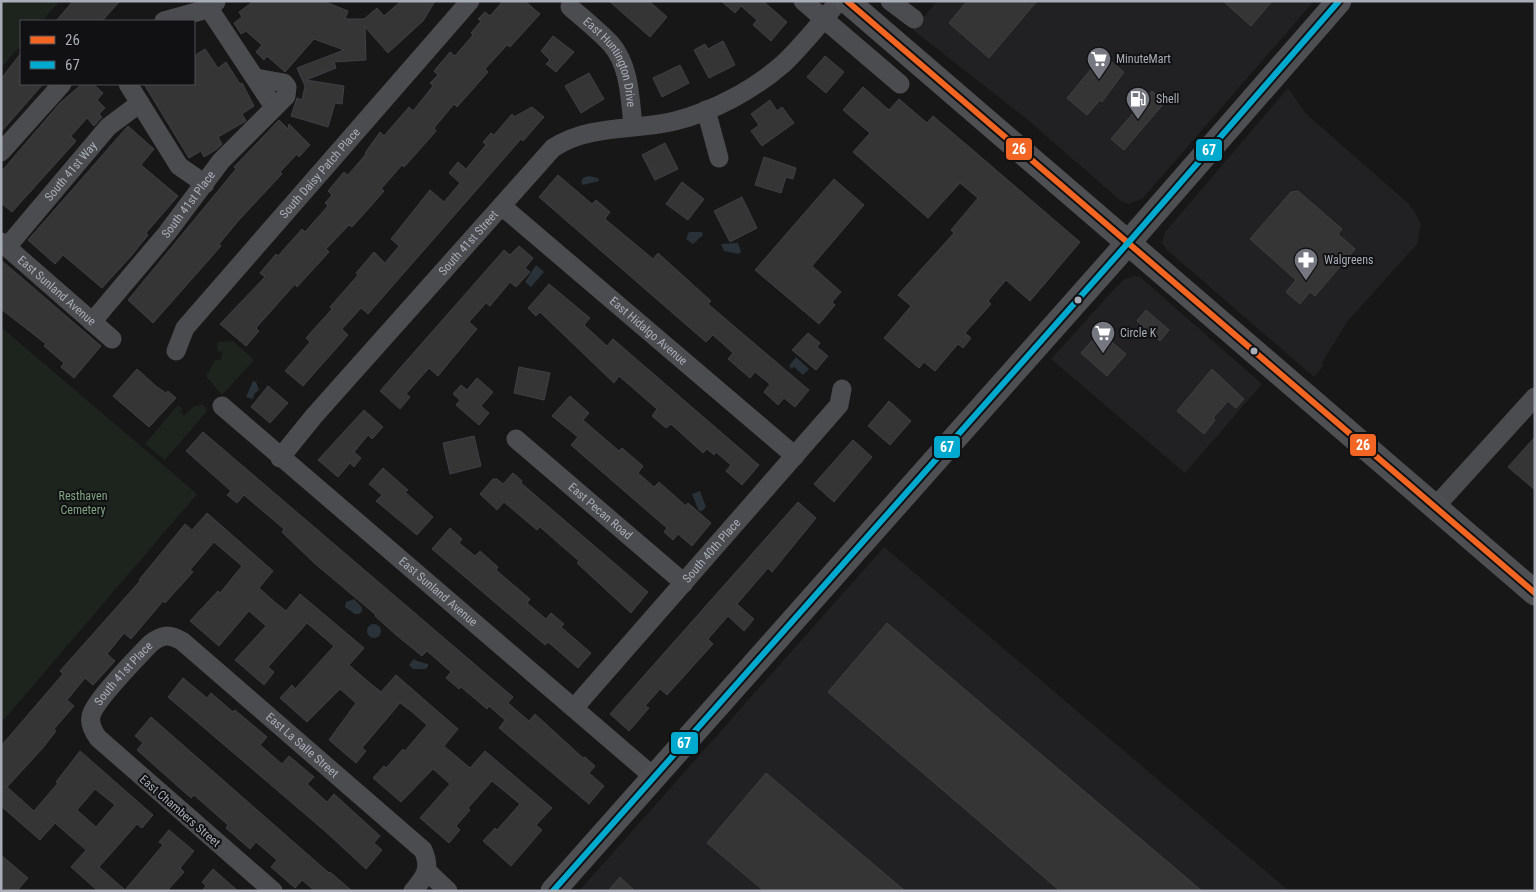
<svg xmlns="http://www.w3.org/2000/svg" width="1536" height="892" viewBox="0 0 1536 892" font-family="'Roboto Condensed',sans-serif">
	<style>
		.built { fill: #212123 }
		.green { fill: #1d241e }
		.water { fill: #2a3239 }
		.building { fill: #353536; stroke: #3f4043; fill-rule: evenodd }
		.lines { fill: none; stroke-linecap: round; stroke-linejoin: round }
		.minor { stroke: #4b4c50; stroke-width: 19 }
		.major { stroke: #4d4f52; stroke-width: 25 }
		.bus-1-casing { stroke: #111113; stroke-width: 10 }
		.bus-2-casing { stroke: #111113; stroke-width: 10 }
		.bus-1 { stroke: #f26522; stroke-width: 6 }
		.bus-2 { stroke: #00a9ce; stroke-width: 6 }
		.bus-dot { fill: #a8adb8; stroke: #111113; stroke-width: 2 }
		.labels { text-anchor: middle; dominant-baseline: central; stroke-width: 4; stroke-linejoin: round; paint-order: stroke }
		.poi-label { font-size: 12px; fill: #a8adb8; stroke: #111113; text-anchor: start }
		.street-label { font-size: 12px; fill: #a8adb8; stroke: #111113 }
		.park-label { font-size: 12px; fill: #7fa381; stroke: #111113 }
		.line-badge { stroke: #111113; stroke-width: 2 }
		.badge-label { font-size: 14px; text-anchor: middle; font-weight: bold; fill: #fff }
	</style>
	<rect width="100%" height="100%" fill="#171717"/>
	<g class="built">
		<polygon points="937,1 1314,1 1143,198 1129,204 1122,202 1028,120 913,30"/>
		<polygon points="1288,88 1306,114 1408,203 1415,212 1421,225 1417,244 1347,322 1322,363 1324,365 1314,377 1167,250 1162,243 1165,232"/>
		<polygon points="1134,276 1140,277 1262,384 1185,473 1051,359 1117,286 1125,279"/>
		<polygon points="884,547 1289,891 579,891"/>
	</g>
	<g class="green">
		<polygon points="1,1 60,1 42,21 21,21 21,45 1,68"/>
		<polygon points="1,327 197,494 1,723"/>
		<polygon points="233,341 254,360 222,395 206,376 215,360 221,360 222,352 217,351 218,342"/>
		<polygon points="203,404 207,411 165,460 145,444 178,405 183,409 180,412 184,416 193,407"/>
	</g>
	<g class="water">
		<polygon points="588,176 598,178 599,181 583,185 581,182 583,178"/>
		<polygon points="689,232 702,232 703,235 693,244 686,239"/>
		<polygon points="738,243 741,252 738,254 724,251 721,244"/>
		<polygon points="536,265 544,272 531,287 525,282"/>
		<polygon points="796,357 809,369 803,375 794,367 792,369 789,366"/>
		<polygon points="253,381 256,382 259,390 254,394 253,399 246,397"/>
		<polygon points="700,491 706,507 702,511 699,511 692,494"/>
		<polygon points="354,599 362,607 362,611 359,614 355,614 345,607 346,602"/>
		<circle cx="374" cy="631" r="7"/>
		<polygon points="414,659 417,661 428,664 428,667 425,669 413,669 409,665"/>
	</g>
	<g class="building">
		<polygon points="73,1 120,1 102,21 56,21"/>
		<polygon points="254,1 323,1 348,11 345,19 364,19 377,8 384,16 401,1 435,1 423,21 388,53 365,27 366,60 334,62 336,68 306,80 344,86 342,104 335,103 328,127 291,116 297,98 302,100 305,86 297,68 344,50 314,39 285,72 267,56 264,60 256,52 262,45 246,31 241,34 234,23 242,17 239,12"/>
		<polygon points="503,1 525,1 540,14 510,47 507,45 485,69 488,72 457,107 454,104 434,128 436,131 422,147 404,167 402,165 381,189 384,191 370,207 352,227 349,225 326,249 329,252 297,287 295,284 256,328 259,331 246,346 220,324 265,277 260,273 276,254 278,256 302,229 305,232 328,206 325,203 332,195 328,191 344,172 348,175 366,154 365,153 380,132 384,136 409,107 413,111 433,86 430,83 438,75 434,71 450,52 455,56 473,35 471,33 481,21 478,19 485,12 490,16"/>
		<polygon points="609,1 649,1 667,17 650,37"/>
		<polygon points="721,1 763,1 787,22 771,41 753,25 757,20 741,6 735,13"/>
		<polygon points="967,1 1037,1 989,58 949,23"/>
		<polygon points="1223,1 1272,1 1251,26"/>
		<polygon points="553,36 574,52 556,72 546,64 550,60 541,51"/>
		<polygon points="723,41 735,65 709,78 694,50 705,44 708,49"/>
		<polygon points="205,49 218,68 226,62 240,84 242,83 254,106 242,114 246,121 218,137 222,144 217,149 204,157 201,151 189,158 144,84 194,84 194,56"/>
		<polygon points="21,53 21,84 43,84 1,132 1,79"/>
		<polygon points="1103,55 1124,72 1102,102 1100,100 1087,115 1067,98"/>
		<polygon points="825,56 844,72 826,93 807,77"/>
		<polygon points="680,65 689,83 662,97 653,78"/>
		<polygon points="589,73 604,99 581,113 565,86"/>
		<polygon points="82,84 93,84 103,93 97,100 105,108 99,114 102,117 94,126 87,118 71,136 76,141 12,212 1,203 1,172 60,103"/>
		<polygon points="863,87 889,110 899,99 927,123 933,116 1080,242 1030,301 1006,280 988,301 991,304 965,333 971,338 963,348 958,344 935,371 924,362 919,368 884,338 911,306 898,295 954,233 951,230 978,198 960,183 928,218 853,152 870,133 843,110"/>
		<polygon points="1152,91 1165,102 1124,150 1111,139"/>
		<polygon points="770,100 777,111 782,107 794,123 762,146 751,131 759,125 751,114"/>
		<polygon points="532,107 544,117 523,141 521,139 368,314 361,308 342,329 348,335 303,386 285,371 310,342 306,338 332,309 330,307 358,275 356,273 374,252 385,263 399,246 391,239 430,190 444,202 460,183 449,173 458,162 466,169 486,145 483,142 491,133 494,135 512,114 514,117"/>
		<polygon points="279,120 288,129 289,124 310,145 299,157 297,154 280,172 282,174 239,220 219,244 221,246 153,323 128,300 236,169 234,167"/>
		<polygon points="128,126 154,149 141,165 178,196 146,233 148,235 132,255 102,288 63,255 55,264 28,240"/>
		<polygon points="665,143 678,169 655,180 642,155"/>
		<polygon points="764,157 796,168 793,179 786,177 781,193 755,185"/>
		<polygon points="558,175 592,204 596,200 610,212 605,219 653,259 658,253 711,301 708,304 809,390 795,407 784,398 778,405 764,392 770,384 755,372 750,378 728,359 733,353 713,335 706,342 539,197"/>
		<polygon points="834,179 864,205 812,266 841,292 832,302 835,305 819,324 755,270"/>
		<polygon points="682,182 704,199 688,220 666,204"/>
		<polygon points="1298,191 1342,229 1338,234 1355,249 1315,296 1310,292 1300,304 1286,292 1296,280 1250,239 1291,192"/>
		<polygon points="742,197 757,228 730,242 714,211"/>
		<polygon points="519,246 533,258 525,268 530,272 516,287 510,282 490,306 486,303 469,322 477,329 451,360 438,376 429,368 406,394 410,397 400,409 380,391 504,250 510,255"/>
		<polygon points="1,260 101,346 74,378 61,367 64,363 44,346 46,344 1,309"/>
		<polygon points="549,284 590,318 584,325 607,346 613,339 759,465 742,485 726,471 731,465 716,452 714,455 707,449 703,453 671,424 666,428 652,416 657,409 619,376 614,383 540,312 536,316 528,308"/>
		<polygon points="1146,310 1169,330 1160,341 1137,321"/>
		<polygon points="1100,332 1126,354 1107,376 1081,353"/>
		<polygon points="808,333 820,343 817,347 828,356 816,370 792,350"/>
		<polygon points="519,367 550,373 544,400 514,393"/>
		<polygon points="137,369 157,387 166,393 168,391 176,398 149,427 113,396"/>
		<polygon points="1212,369 1244,399 1236,408 1228,401 1213,418 1215,420 1204,434 1177,411"/>
		<polygon points="477,378 493,392 481,406 489,413 479,425 456,405 460,400 453,394 461,385 467,390"/>
		<polygon points="268,386 288,403 270,423 251,407"/>
		<polygon points="570,396 589,413 583,420 619,451 622,448 643,466 638,473 654,487 659,482 686,506 688,503 711,523 692,546 678,534 673,540 664,532 667,528 571,445 578,437 552,416"/>
		<polygon points="889,401 911,421 890,445 868,426"/>
		<polygon points="364,410 383,427 372,439 368,435 354,452 361,458 354,467 350,463 338,477 318,460"/>
		<polygon points="203,432 513,697 508,703 529,721 535,714 583,758 585,757 595,766 589,773 604,786 589,804 499,728 505,720 489,706 487,709 461,687 459,689 446,678 451,672 427,651 422,656 395,634 375,616 376,615 313,562 282,532 284,529 244,495 237,503 227,495 231,491 186,451"/>
		<polygon points="474,436 481,466 450,474 443,443"/>
		<polygon points="1535,437 1535,490 1508,467"/>
		<polygon points="853,440 872,457 834,502 814,484"/>
		<polygon points="383,468 408,490 405,492 433,517 417,535 376,501 382,495 369,484"/>
		<polygon points="513,473 522,481 521,483 648,592 631,613 577,563 579,561 540,527 537,530 504,502 497,510 480,494 493,479 497,479 503,484"/>
		<polygon points="798,502 816,518 772,572 768,568 737,604 754,619 744,631 728,616 708,639 713,644 667,695 660,689 645,706 649,708 629,731 610,714"/>
		<path d="M207 513 273 571 259 588 277 604 286 611 300 594 364 648 349 665 371 684 381 692 396 675 458 729 444 746 470 768 485 751 552 808 536 825 542 830 511 866 483 841 495 828 497 830 520 804 492 781 468 808 470 810 456 826 460 830 449 843 420 818 450 784 433 769 401 802 373 778 384 766 386 768 403 749 405 751 427 725 411 711 400 703 362 748 366 751 356 763 329 740 356 703 340 689 307 722 280 698 292 685 295 689 334 646 307 623 268 667 274 672 264 685 235 660 266 626 249 611 219 646 190 621 218 591 220 593 242 566 214 542 190 570 193 572 165 603 163 601 131 639 124 633 107 654 115 661 93 685 85 678 67 700 74 706 54 729 56 731 42 749 7 787 34 811 58 783 56 782 80 751 153 815 142 828 137 824 99 867 125 890 163 845 159 842 169 830 194 851 180 868 184 872 167 891H98L71 867 86 850 55 823 40 840 1 806V746L63 674 60 671 140 581 139 580 185 524 192 530ZM95 789 115 805 96 827 77 810Z"/>
		<polygon points="450,528 462,539 459,543 475,556 480,551 498,567 496,570 530,599 527,603 546,619 551,613 564,624 561,627 591,653 578,668 548,642 545,645 432,549"/>
		<polygon points="887,623 1024,740 1202,891 1060,891 979,821 828,692"/>
		<polygon points="183,678 207,698 211,693 233,712 235,710 267,737 260,745 282,764 289,756 314,777 307,784 327,802 334,794 380,836 374,843 382,850 366,869 326,832 168,697"/>
		<polygon points="151,717 329,873 330,872 352,891 315,891 302,880 295,888 271,867 277,860 256,842 250,849 226,828 228,825 194,795 191,798 137,750 143,743 135,736"/>
		<polygon points="766,773 905,891 764,891 707,843"/>
		<polygon points="1,855 28,878 17,891 6,891 1,886"/>
		<polygon points="213,869 238,891 202,891 206,886 202,882"/>
		<polygon points="620,877 635,891 608,891"/>
	</g>
	<g class="lines">
		<g class="minor">
			<polyline points="204,1 274,107"/>
			<polyline points="803,1 900,84"/>
			<polyline points="890,1 914,19"/>
			<path id="s1" d="M570 7C584 19 599 31 611 44 630 66 630 99 633 126"/>
			<polyline points="164,21 207,9 216,2"/>
			<polyline points="128,84 179,166 205,184"/>
			<polyline points="706,110 719,158"/>
			<polyline points="1,152 62,84"/>
			<path id="s2" d="M503 207 795 456"/>
			<path id="s3" d="M1 242 112 339"/>
			<path id="s4" d="M7 247 108 127 140 103"/>
			<path id="s5" d="M92 322 167 233 221 161 286 96 287 87 284 83 256 78"/>
			<path id="s6" d="M176 351 185 328 470 1"/>
			<path id="s7" d="M222 406 655 778"/>
			<path id="s8" d="M516 439 684 583"/>
			<path id="s9" d="M280 458 314 416 553 148C590 124 634 131 675 121 714 111 753 90 783 64 803 45 821 22 839 1"/>
			<polyline points="1435,507 1535,397"/>
			<path id="s10" d="M574 708 839 405 842 389"/>
			<polyline points="428,872 448,891"/>
			<path id="s11" d="M273 891 98 738C93 731 88 722 92 713 99 696 136 659 150 644 162 634 169 634 182 641L423 850C431 868 426 876 413 891"/>
		</g>
		<g class="major">
			<polyline points="847,1 1535,593"/>
			<polyline points="553,891 1128,243 1339,1"/>
		</g>
		<defs>
			<polyline id="bus-1" points="847,1 1535,593"/>
			<polyline id="bus-2" points="553,891 1128,243 1339,1"/>
		</defs>
		<use href="#bus-1" class="bus-1-casing"/>
		<use href="#bus-2" class="bus-2-casing"/>
		<use href="#bus-1" class="bus-1"/>
		<use href="#bus-2" class="bus-2"/>
	</g>
	<defs>
		<symbol id="supermarket-pin" viewBox="-11 -11 22 30"><path d="M0 17L-7.5 6A9.5 9.5 0 1 1 7.5 6Z" fill="#757880" stroke="#111113"/><path d="M-6-5.5h2.5l.6 2H6L4.5 2H-2.5L-4.4-4H-6ZM-1.5 3.2a1.3 1.3 0 1 0 .1 0ZM3 3.2a1.3 1.3 0 1 0 .1 0Z" fill="#fff"/></symbol>
		<symbol id="fuel-pin" viewBox="-11 -11 22 30"><path d="M0 17L-7.5 6A9.5 9.5 0 1 1 7.5 6Z" fill="#757880" stroke="#111113"/><path d="M-5.5-6h7V0h2V4h1.3V-2.5L3-4.5l.8-.8L6-3V5H2.5V1h-1V6h-7ZM-4.2-4.7v3.2H.2V-4.7Z" fill="#fff"/></symbol>
		<symbol id="pharmacy-pin" viewBox="-11 -11 22 30"><path d="M0 17L-7.5 6A9.5 9.5 0 1 1 7.5 6Z" fill="#757880" stroke="#111113"/><path d="M-2-6h4v4h4v4h-4v4h-4v-4h-4v-4h4Z" fill="#fff"/></symbol>
	</defs>
	<g fill-rule="evenodd">
		<use href="#supermarket-pin" x="1085" y="45" width="28" height="38"/>
		<use href="#fuel-pin" x="1124" y="85" width="28" height="38"/>
		<use href="#pharmacy-pin" x="1292" y="246" width="28" height="38"/>
		<use href="#supermarket-pin" x="1089" y="319" width="28" height="38"/>
	</g>
	<g class="bus-dot">
		<circle cx="1078" cy="300" r="4.5"/>
		<circle cx="1254" cy="351" r="4.5"/>
	</g>
	<g class="labels">
		<g class="poi-label">
			<text x="1116" y="59">MinuteMart</text>
			<text x="1156" y="99">Shell</text>
			<text x="1324" y="260">Walgreens</text>
			<text x="1120" y="333">Circle K</text>
		</g>
		<g class="street-label">
			<text stroke="none"><textPath href="#s1" startOffset="71">East Huntington Drive</textPath></text>
			<text stroke="none"><textPath href="#s4" startOffset="99">South 41st Way</textPath></text>
			<text stroke="none"><textPath href="#s6" startOffset="230">South Daisy Patch Place</textPath></text>
			<text stroke="none"><textPath href="#s5" startOffset="152">South 41st Place</textPath></text>
			<text stroke="none"><textPath href="#s9" startOffset="286">South 41st Street</textPath></text>
			<text stroke="none"><textPath href="#s3" startOffset="74">East Sunland Avenue</textPath></text>
			<text stroke="none"><textPath href="#s2" startOffset="191">East Hidalgo Avenue</textPath></text>
			<text stroke="none"><textPath href="#s8" startOffset="111">East Pecan Road</textPath></text>
			<text stroke="none"><textPath href="#s10" startOffset="209">South 40th Place</textPath></text>
			<text stroke="none"><textPath href="#s7" startOffset="285">East Sunland Avenue</textPath></text>
			<text stroke="none"><textPath href="#s11" startOffset="310">South 41st Place</textPath></text>
			<text stroke="none"><textPath href="#s11" startOffset="544">East La Salle Street</textPath></text>
			<text transform="translate(180 811) rotate(41)">East Chambers Street</text>
		</g>
		<g class="park-label">
			<text x="83" y="496">Resthaven<tspan x="83" dy="14">Cemetery</tspan></text>
		</g>
	</g>
	<g class="line-badge">
		<rect x="1005" y="137" width="28" height="24" rx="5" fill="#f26522"/>
		<rect x="1195" y="138" width="28" height="24" rx="5" fill="#00a9ce"/>
		<rect x="1349" y="433" width="28" height="24" rx="5" fill="#f26522"/>
		<rect x="933" y="435" width="28" height="24" rx="5" fill="#00a9ce"/>
		<rect x="670" y="731" width="29" height="24" rx="5" fill="#00a9ce"/>
	</g>
	<g class="badge-label">
		<text x="1019" y="154">26</text>
		<text x="1209" y="155">67</text>
		<text x="1363" y="450">26</text>
		<text x="947" y="452">67</text>
		<text x="684" y="748">67</text>
	</g>
	<rect width="1536" height="892" fill="none" stroke="#a8adb8" stroke-width="5"/>
	<rect x="20" y="20" width="175" height="65" fill="#111113" stroke="#4d4f55"/>
	<rect x="30" y="36" width="25" height="8" fill="#f26522" stroke="#4d4f55"/>
	<text x="65" y="45" font-size="15" fill="#a8adb8">26</text>
	<rect x="30" y="61" width="25" height="8" fill="#00a9ce" stroke="#4d4f55"/>
	<text x="65" y="70" font-size="15" fill="#a8adb8">67</text>
</svg>
